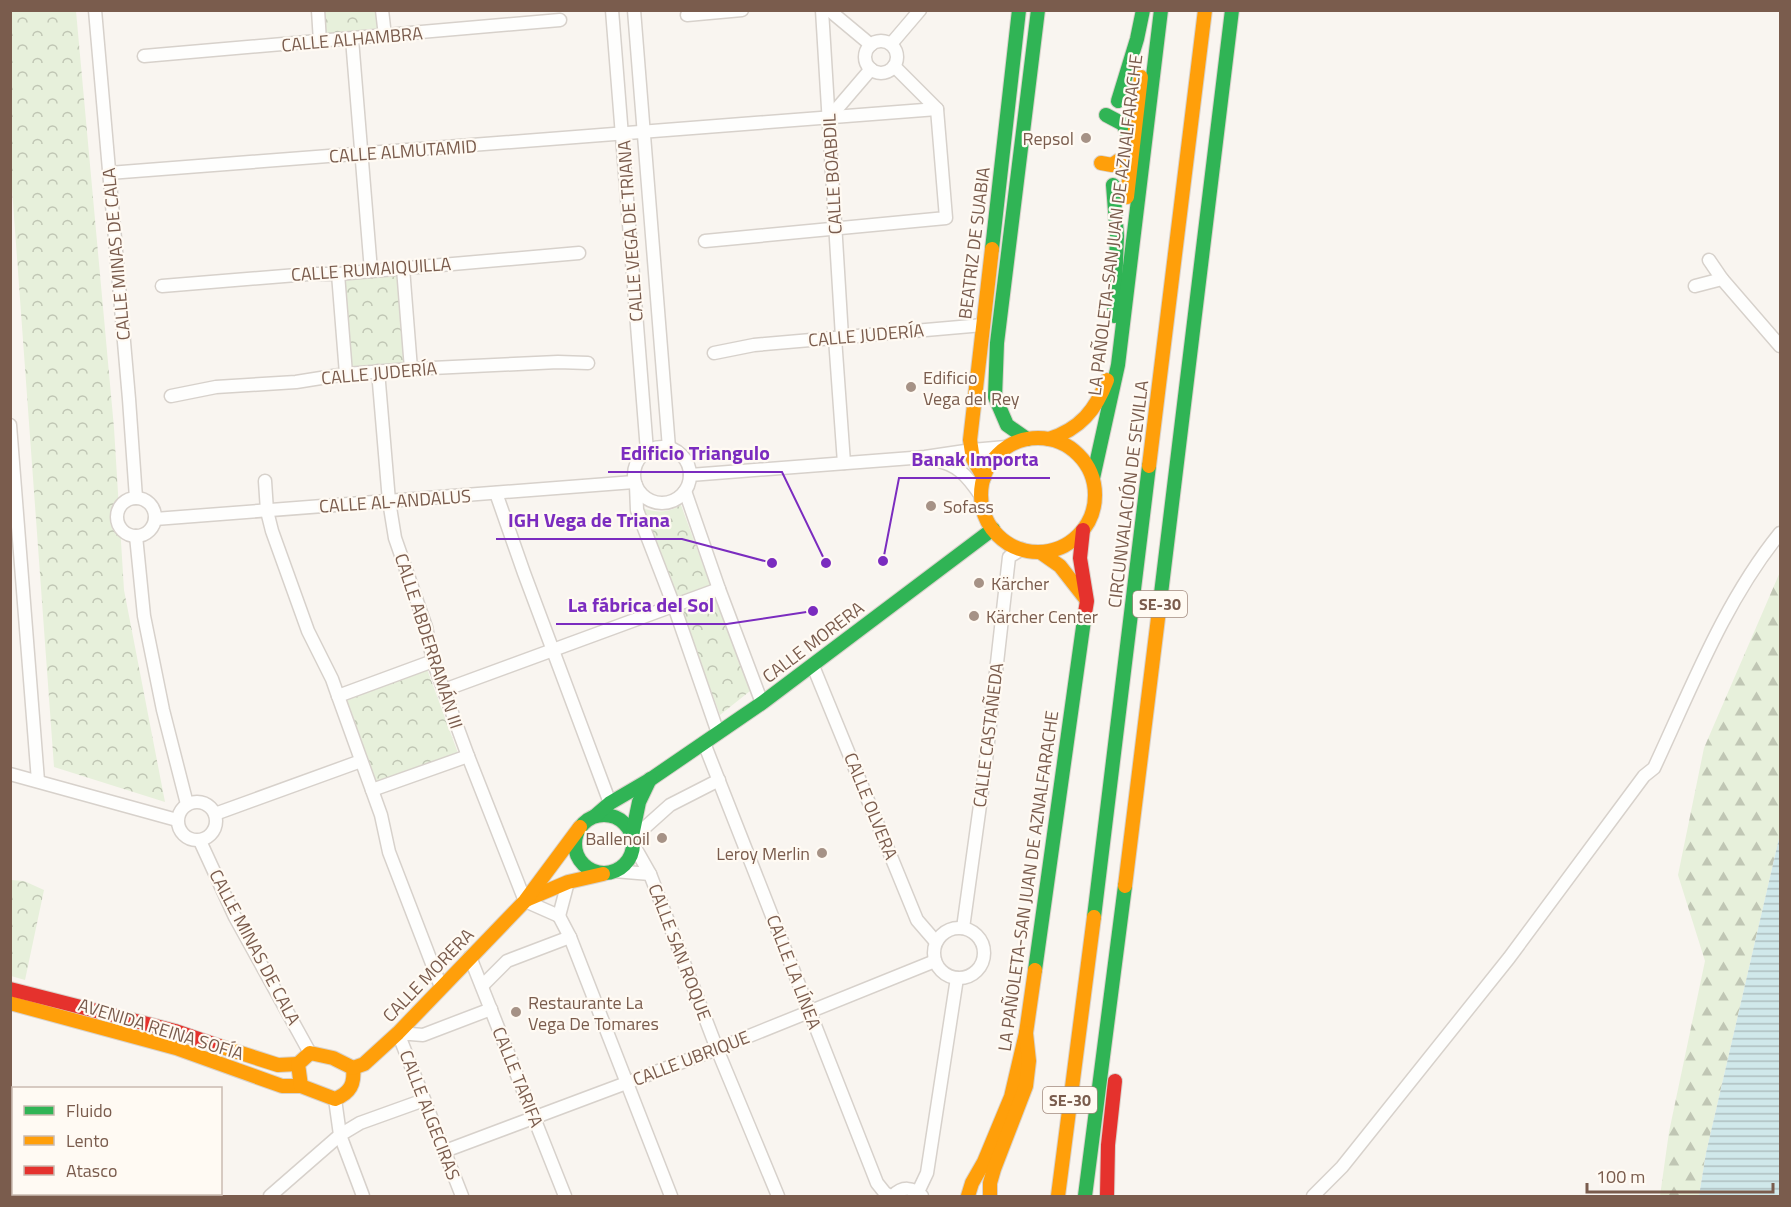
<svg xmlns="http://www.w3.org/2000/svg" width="1791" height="1207" viewBox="0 0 1791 1207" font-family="'Titillium Web',sans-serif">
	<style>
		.forest { fill: url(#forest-firs) }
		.park { fill: url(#park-crowns) }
		.water { fill: url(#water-rules) }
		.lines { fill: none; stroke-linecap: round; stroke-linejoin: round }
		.street-casing { stroke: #d7d1cb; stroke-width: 15 }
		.fast-casing { stroke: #d9d2cb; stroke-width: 16 }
		.slow-casing { stroke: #d9d2cb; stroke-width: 16 }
		.jam-casing { stroke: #d9d2cb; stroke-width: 16 }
		.street { stroke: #fefefd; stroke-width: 12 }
		.fast { stroke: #30b455; stroke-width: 14 }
		.slow { stroke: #ff9f0a; stroke-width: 14 }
		.jam { stroke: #e5322d; stroke-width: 14 }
		.poi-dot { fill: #a69286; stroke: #fffaf3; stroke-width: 2 }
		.labels { text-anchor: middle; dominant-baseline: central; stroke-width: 4.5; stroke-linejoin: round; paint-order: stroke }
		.shield { fill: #fffaf3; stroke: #a28b7f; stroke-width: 1.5 }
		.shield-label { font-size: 16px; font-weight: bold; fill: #7a5c4d }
		.street-label { font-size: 18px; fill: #7a5c4d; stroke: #fffaf3 }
		.poi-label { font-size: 18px; fill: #7a5c4d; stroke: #fffaf3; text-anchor: start }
		.leader { fill: none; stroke: #7b2cbf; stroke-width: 2 }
		.callout-dot { fill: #7b2cbf; stroke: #fffaf3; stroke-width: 2 }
		.callout-label { font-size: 20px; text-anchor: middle; font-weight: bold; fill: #7b2cbf; stroke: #fffaf3; stroke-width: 4.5; stroke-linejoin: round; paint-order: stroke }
	</style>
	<defs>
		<pattern id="forest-firs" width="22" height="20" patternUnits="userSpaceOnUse" patternTransform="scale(1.5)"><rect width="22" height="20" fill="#e7f0db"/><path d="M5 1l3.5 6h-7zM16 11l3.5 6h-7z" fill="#c0c6b4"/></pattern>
		<pattern id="park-crowns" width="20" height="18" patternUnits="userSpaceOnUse" patternTransform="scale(1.5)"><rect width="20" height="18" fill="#e7f0db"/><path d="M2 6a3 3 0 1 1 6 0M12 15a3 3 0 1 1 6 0" fill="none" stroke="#c0c6b4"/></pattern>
		<pattern id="water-rules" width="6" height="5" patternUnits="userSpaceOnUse" patternTransform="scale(1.5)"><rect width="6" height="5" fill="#d0e8ea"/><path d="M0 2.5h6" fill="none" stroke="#aebfc0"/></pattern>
	</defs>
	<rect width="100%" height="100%" fill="#f9f5f0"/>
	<polygon class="forest" points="1780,572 1780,834 1706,1153 1699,1196 1660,1196 1669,1132 1705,961 1678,875 1704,748"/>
	<g class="park">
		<polygon points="10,11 76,11 114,428 124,590 165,802 54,767 11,175"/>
		<polygon points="322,11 378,11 380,33 325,38"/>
		<polygon points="398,272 406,365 350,370 342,277"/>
		<path d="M681 505 711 587 678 598 642 508C657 513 668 513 681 505Z"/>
		<polygon points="715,597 750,691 720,715 681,610"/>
		<polygon points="427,669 458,753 376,782 346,698"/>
		<polygon points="11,880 24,881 44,890 25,980 11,976"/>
	</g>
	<polygon class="water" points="1780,834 1780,1196 1699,1196 1706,1153"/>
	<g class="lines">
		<defs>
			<g id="street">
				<polyline points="95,10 129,399 136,498"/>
				<polyline points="318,10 320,42"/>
				<polyline points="382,10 385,36"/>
				<polyline points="612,10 647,451"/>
				<polyline points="634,10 669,448"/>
				<polyline points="822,10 842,337"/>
				<polyline points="829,10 871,45"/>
				<polyline points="687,15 742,10"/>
				<polyline points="352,39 371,271"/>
				<circle cx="881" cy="57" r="16"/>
				<polyline points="891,44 920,10"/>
				<polyline points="144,56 560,20"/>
				<polyline points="829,118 871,69"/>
				<polyline points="109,173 937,109"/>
				<polyline points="705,241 946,218 937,109 894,66"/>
				<polyline points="1709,260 1722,279"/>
				<polyline points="403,268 411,369"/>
				<polyline points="338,274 346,374"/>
				<polyline points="162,286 309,274 338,274 579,253"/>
				<polyline points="1695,286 1722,279 1780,346"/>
				<polyline points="835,338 844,463"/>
				<polyline points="714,353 754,345 983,325"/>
				<polyline points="378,371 389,501 395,538 426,627 433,661 468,756 525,901 559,916"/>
				<polyline points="171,396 216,387 296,382 346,374 411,369 558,362 588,363"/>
				<polyline points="10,425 38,781"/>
				<circle cx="662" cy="475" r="28"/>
				<path d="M932 459C958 465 966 474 981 496"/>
				<polyline points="690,475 925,457 972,450 1006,447"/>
				<polyline points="265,481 267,511 272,531 308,631 332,679 338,696"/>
				<polyline points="636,485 637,510 674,606 718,733"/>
				<polyline points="685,491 719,589 762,703"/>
				<polyline points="496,493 524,573 610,803"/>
				<circle cx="136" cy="517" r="19"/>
				<polyline points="155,519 634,482"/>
				<polyline points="136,536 144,616 163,710 187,804"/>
				<polyline points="433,661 338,696 381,815 389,852 441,987"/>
				<polyline points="813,666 917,920 936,942"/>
				<polyline points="444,690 719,589"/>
				<polyline points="704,743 877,1183 885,1193 891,1196"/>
				<polyline points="10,774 177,820"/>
				<polyline points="372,790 468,756"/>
				<circle cx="197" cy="821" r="19"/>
				<polyline points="215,814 361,761"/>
				<polyline points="632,839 670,805 719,780"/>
				<polyline points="200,841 235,917 310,1053"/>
				<polyline points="633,844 650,874 717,1049 778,1196"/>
				<polyline points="614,871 650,874"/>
				<polyline points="559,916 570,937 671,1196"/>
				<polyline points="559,916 568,882"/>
				<circle cx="959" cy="953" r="25"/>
				<polyline points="963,928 985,769 1009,557 1022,549"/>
				<polyline points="470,957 565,1196"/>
				<polyline points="482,986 507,961 570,937"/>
				<polyline points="445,1151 717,1049 935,961"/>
				<polyline points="918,1192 927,1173 957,978"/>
				<polyline points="270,1196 340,1135 335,1099"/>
				<polyline points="363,1196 340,1135 360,1123 424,1100"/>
				<polyline points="462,1196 398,1033 423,1035 491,1009"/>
				<path d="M893 1196C902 1186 913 1187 922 1196"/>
				<path d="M1313 1196 1342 1167 1509 958 1644 776 1654 768C1691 689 1724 602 1780 533"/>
			</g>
			<g id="fast">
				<polyline points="1118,101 1137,39 1143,10"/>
				<polyline points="1106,115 1123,124 1131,142"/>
				<polyline points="1113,185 1117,236 1114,316"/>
				<polyline points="992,249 1019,10"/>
				<polyline points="1027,439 1007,425 995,397 997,343 1038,10"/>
				<polyline points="1093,478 1118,365 1161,10"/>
				<polyline points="1160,602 1232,10"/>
				<circle cx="604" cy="844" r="29"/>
				<polyline points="595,816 610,803 651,779 762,703 993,529"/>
				<polyline points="632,836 639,802 650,779"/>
				<polyline points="1094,917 1149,466"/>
				<polyline points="1035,970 1085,613"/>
				<polyline points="1085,1196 1125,886"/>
			</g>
			<g id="slow">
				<polyline points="1101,163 1112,165 1125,156 1131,143"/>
				<polyline points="1127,197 1141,77"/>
				<circle cx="1038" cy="495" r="57"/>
				<path d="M1049 439C1080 429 1096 410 1107 380"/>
				<polyline points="1149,466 1205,10"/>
				<polyline points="984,478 973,459 970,440 992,249"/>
				<polyline points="1040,552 1060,566 1085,598"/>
				<polyline points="1125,886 1160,602"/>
				<polyline points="528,899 568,882 603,874"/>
				<polyline points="10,1003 176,1048 282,1086 301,1086"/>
				<polyline points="219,1046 278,1065 298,1064"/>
				<path d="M310 1053 333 1058 353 1068C355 1084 350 1093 335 1099L301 1086 298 1064Z"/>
				<polyline points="353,1068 364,1064 398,1033 525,901 580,827"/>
				<polyline points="968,1196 972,1183 984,1162 1011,1097 1026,1033 1035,970"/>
				<polyline points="990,1196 990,1183 994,1169 1026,1086 1029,1061 1026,1033"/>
				<polyline points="1058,1196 1094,917"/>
			</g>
			<g id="jam">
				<polyline points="1083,530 1080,558 1087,601 1085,613"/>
				<polyline points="10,989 175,1031 219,1046"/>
				<polyline points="1107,1196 1108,1145 1115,1081"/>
			</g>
		</defs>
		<use href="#street" class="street-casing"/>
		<use href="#fast" class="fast-casing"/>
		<use href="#slow" class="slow-casing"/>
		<use href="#jam" class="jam-casing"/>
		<use href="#street" class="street"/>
		<use href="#fast" class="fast"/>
		<use href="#slow" class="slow"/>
		<use href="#jam" class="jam"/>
	</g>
	<g class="poi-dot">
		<circle cx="1086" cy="138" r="6"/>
		<circle cx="911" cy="387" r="6"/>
		<circle cx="931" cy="506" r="6"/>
		<circle cx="979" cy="583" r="6"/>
		<circle cx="974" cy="616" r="6"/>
		<circle cx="662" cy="838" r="6"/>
		<circle cx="822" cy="853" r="6"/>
		<circle cx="516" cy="1012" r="6"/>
	</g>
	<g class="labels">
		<g class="shield">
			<rect x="1133" y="591" width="54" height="26" rx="4.5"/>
			<rect x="1043" y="1087" width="54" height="26" rx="4.5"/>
		</g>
		<g class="shield-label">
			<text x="1160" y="604">SE-30</text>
			<text x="1070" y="1100">SE-30</text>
		</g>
		<g class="street-label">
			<text transform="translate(352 39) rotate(-5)">CALLE ALHAMBRA</text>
			<text transform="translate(403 151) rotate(-4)">CALLE ALMUTAMID</text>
			<text transform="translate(832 174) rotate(-93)">CALLE BOABDIL</text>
			<text transform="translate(1115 225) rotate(-83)">LA PAÑOLETA-SAN JUAN DE AZNALFARACHE</text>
			<text transform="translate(630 231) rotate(-94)">CALLE VEGA DE TRIANA</text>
			<text transform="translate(974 243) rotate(-83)">BEATRIZ DE SUABIA</text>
			<text transform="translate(116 254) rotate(-95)">CALLE MINAS DE CALA</text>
			<text transform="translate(371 269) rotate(-4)">CALLE RUMAIQUILLA</text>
			<text transform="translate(866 335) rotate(-5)">CALLE JUDERÍA</text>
			<text transform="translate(379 373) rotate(-5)">CALLE JUDERÍA</text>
			<text transform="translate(1128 494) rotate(-83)">CIRCUNVALACIÓN DE SEVILLA</text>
			<text transform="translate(395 501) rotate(-4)">CALLE AL-ANDALUS</text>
			<text transform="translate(429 641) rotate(72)">CALLE ABDERRAMÁN III</text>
			<text transform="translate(813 642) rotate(-37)">CALLE MORERA</text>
			<text transform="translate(988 735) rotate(-83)">CALLE CASTAÑEDA</text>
			<text transform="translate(871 806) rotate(68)">CALLE OLVERA</text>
			<text transform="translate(1028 881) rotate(-82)">LA PAÑOLETA-SAN JUAN DE AZNALFARACHE</text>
			<text transform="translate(255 947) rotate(62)">CALLE MINAS DE CALA</text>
			<text transform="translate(680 952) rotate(69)">CALLE SAN ROQUE</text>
			<text transform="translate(794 972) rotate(69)">CALLE LA LÍNEA</text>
			<text transform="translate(428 975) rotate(-46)">CALLE MORERA</text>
			<text transform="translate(161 1029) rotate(17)">AVENIDA REINA SOFÍA</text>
			<text transform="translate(691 1058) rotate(-21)">CALLE UBRIQUE</text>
			<text transform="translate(518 1077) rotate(68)">CALLE TARIFA</text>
			<text transform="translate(430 1115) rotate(69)">CALLE ALGECIRAS</text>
		</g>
		<g class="poi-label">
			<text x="1074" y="138" text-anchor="end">Repsol</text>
			<text x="923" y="377">Edificio<tspan x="923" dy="21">Vega del Rey</tspan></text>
			<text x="943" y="506">Sofass</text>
			<text x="991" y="583">Kärcher</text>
			<text x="986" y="616">Kärcher Center</text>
			<text x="650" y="838" text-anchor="end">Ballenoil</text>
			<text x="810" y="853" text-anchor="end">Leroy Merlin</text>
			<text x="528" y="1002">Restaurante La<tspan x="528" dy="21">Vega De Tomares</tspan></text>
		</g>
	</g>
	<path class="leader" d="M826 563L782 472H608M883 561L899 478H1050M772 563L682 539H496M813 611L727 624H556"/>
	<g class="callout-dot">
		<circle cx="826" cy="563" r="6"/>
		<circle cx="883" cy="561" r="6"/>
		<circle cx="772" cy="563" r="6"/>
		<circle cx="813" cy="611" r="6"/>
	</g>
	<g class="callout-label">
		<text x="695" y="460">Edificio Triangulo</text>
		<text x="975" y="466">Banak Importa</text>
		<text x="589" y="527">IGH Vega de Triana</text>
		<text x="641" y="612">La fábrica del Sol</text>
	</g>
	<rect width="1791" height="1207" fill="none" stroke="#7a5c4d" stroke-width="24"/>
	<rect x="12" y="1087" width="210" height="108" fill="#fffaf3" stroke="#cabbb1" stroke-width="1.5"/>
	<rect x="24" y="1106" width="30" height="9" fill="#30b455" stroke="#cabbb1" stroke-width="1.5"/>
	<text x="66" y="1117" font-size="18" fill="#7a5c4d">Fluido</text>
	<rect x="24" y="1136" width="30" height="9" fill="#ff9f0a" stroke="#cabbb1" stroke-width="1.5"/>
	<text x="66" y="1147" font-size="18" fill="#7a5c4d">Lento</text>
	<rect x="24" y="1166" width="30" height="9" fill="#e5322d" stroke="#cabbb1" stroke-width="1.5"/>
	<text x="66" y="1177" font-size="18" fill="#7a5c4d">Atasco</text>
	<path d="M1587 1183v9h186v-9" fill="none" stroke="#7a5c4d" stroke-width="3"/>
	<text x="1596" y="1183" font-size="18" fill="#7a5c4d" stroke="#fffaf3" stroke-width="4.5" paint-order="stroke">100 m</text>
</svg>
